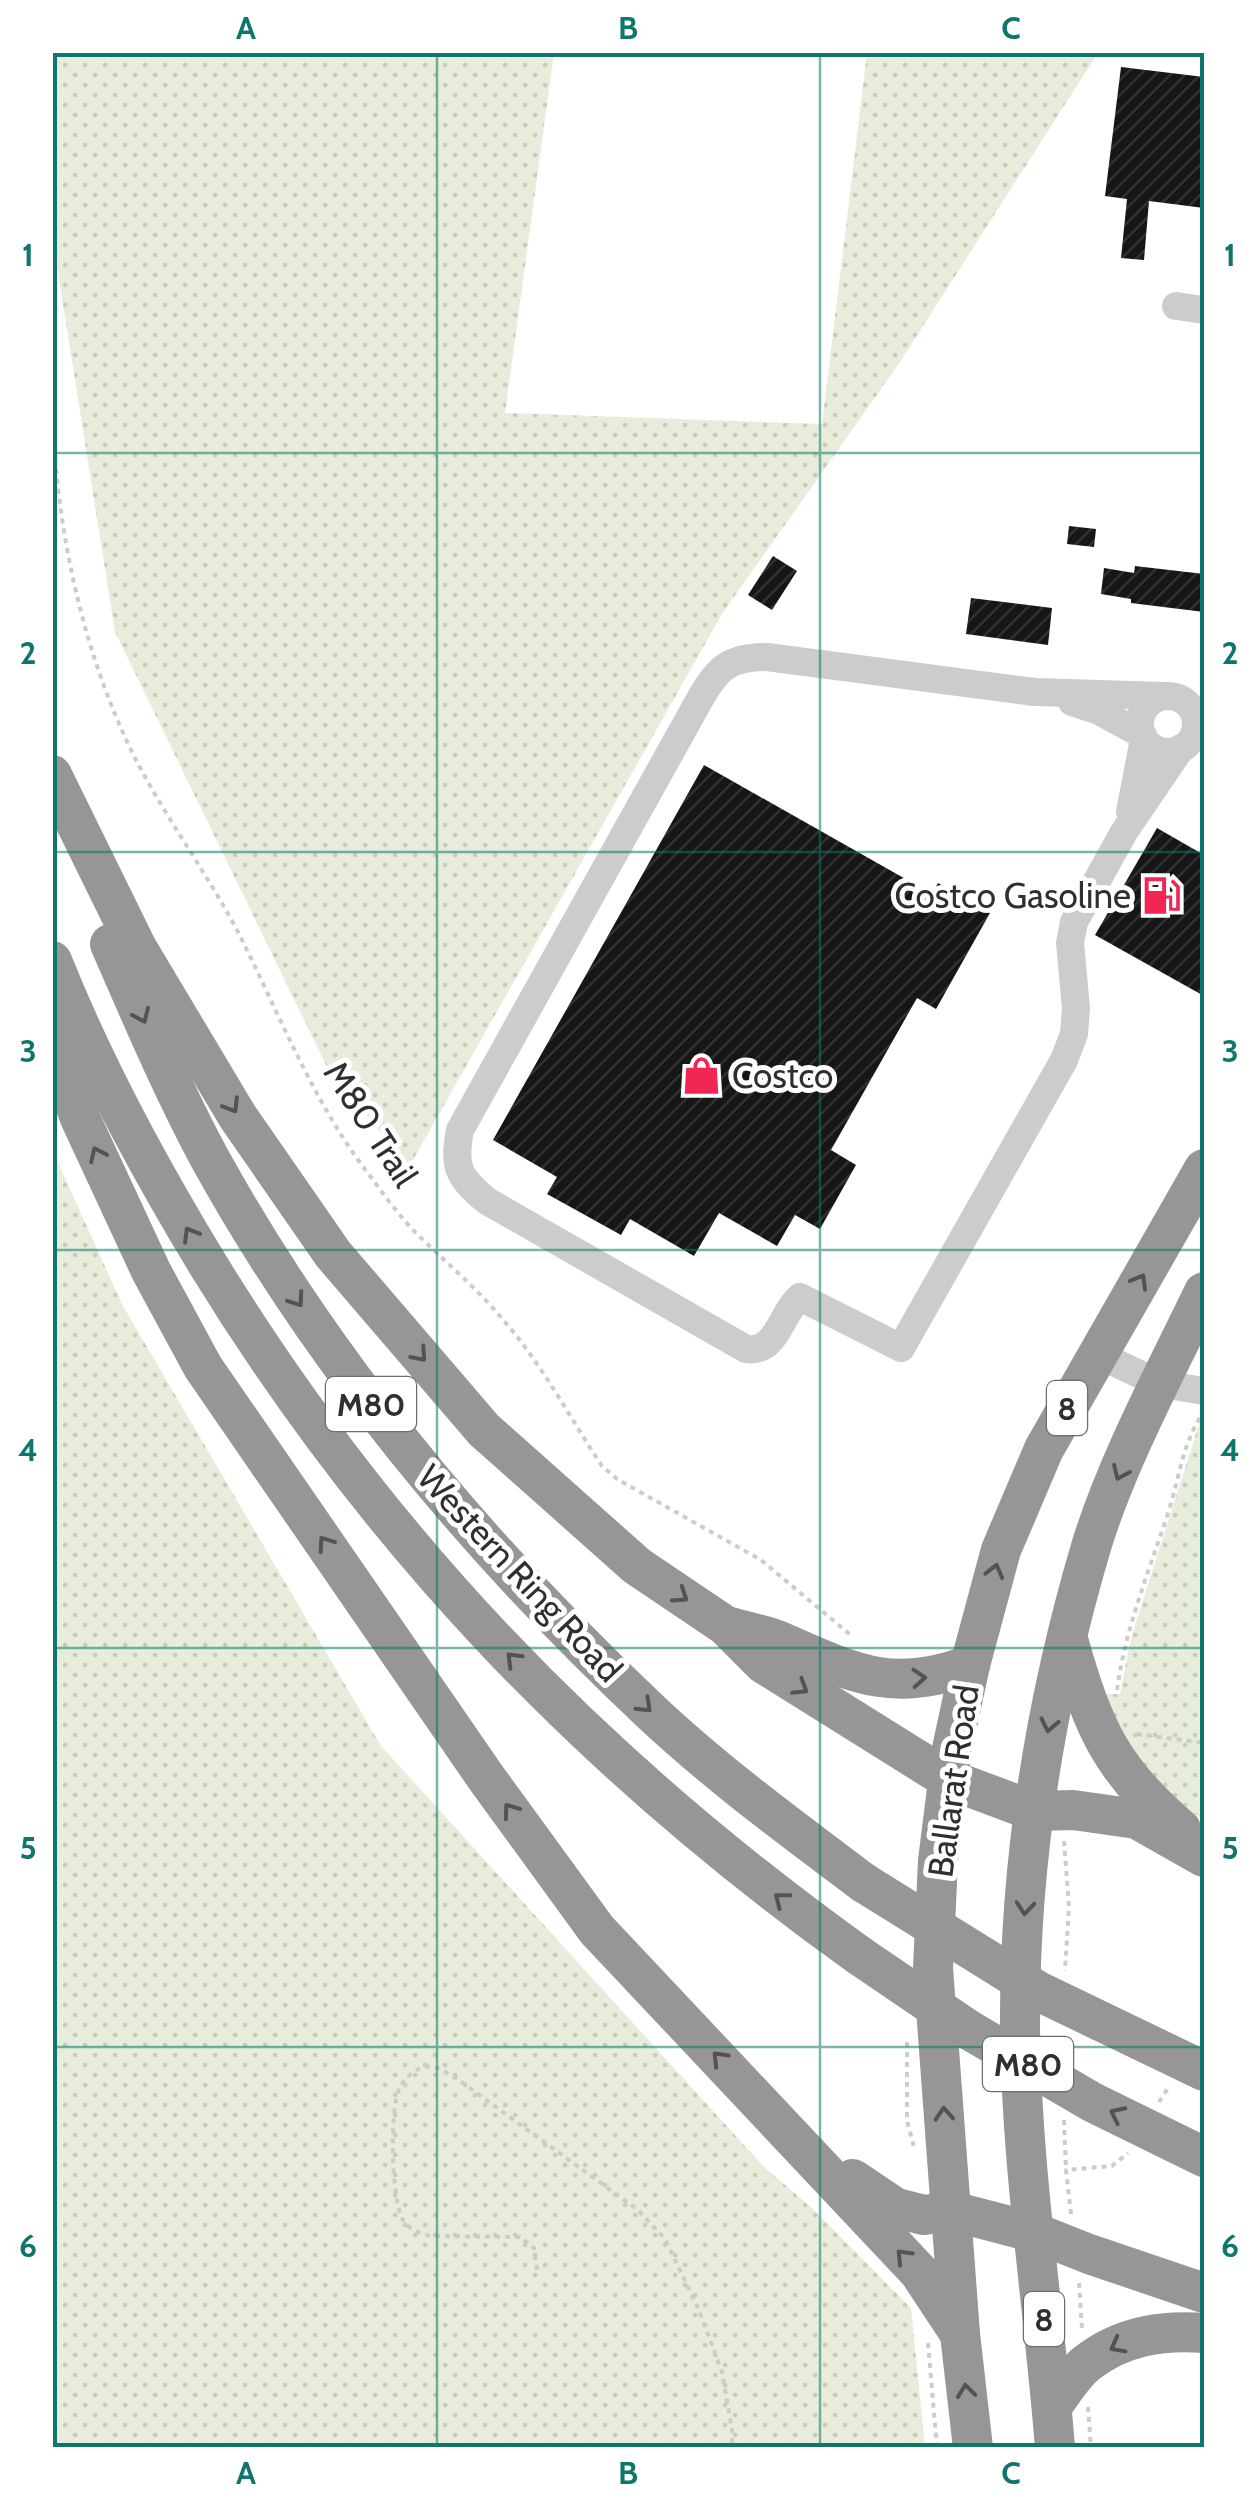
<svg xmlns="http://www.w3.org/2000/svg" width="1257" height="2500" viewBox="0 0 1257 2500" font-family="Cabin,sans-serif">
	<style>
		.green { fill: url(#green-dots) }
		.building { fill: url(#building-hatch) }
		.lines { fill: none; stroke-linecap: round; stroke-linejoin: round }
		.path { stroke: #ccc; stroke-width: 4; stroke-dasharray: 5 5; stroke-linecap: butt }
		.minor { stroke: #ccc; stroke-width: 28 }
		.highway { stroke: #969696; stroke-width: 40 }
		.highway-bridge { stroke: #969696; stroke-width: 40 }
		.oneway { stroke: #535353 }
		.grid { fill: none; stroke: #0f766e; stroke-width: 2.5; stroke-opacity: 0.55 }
		.labels { text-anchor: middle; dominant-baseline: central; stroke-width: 10; stroke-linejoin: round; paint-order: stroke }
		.shield { fill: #fff; stroke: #6d6d6d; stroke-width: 2.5 }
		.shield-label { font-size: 32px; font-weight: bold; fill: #2f2f2f }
		.poi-label { font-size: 35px; fill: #2f2f2f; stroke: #fff; text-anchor: end }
		.street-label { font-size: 35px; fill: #2f2f2f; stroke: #fff }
		.neatline { fill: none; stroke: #0f766e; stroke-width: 4 }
		.grid-label { font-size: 32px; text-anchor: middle; font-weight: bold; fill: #0f766e }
	</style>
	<defs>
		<pattern id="green-dots" width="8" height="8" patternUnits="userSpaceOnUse" patternTransform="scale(2.5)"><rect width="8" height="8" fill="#e8eddb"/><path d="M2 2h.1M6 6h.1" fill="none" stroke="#c7ccbc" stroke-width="1.8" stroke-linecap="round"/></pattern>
		<pattern id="building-hatch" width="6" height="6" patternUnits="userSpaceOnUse" patternTransform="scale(2.5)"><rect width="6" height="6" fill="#161616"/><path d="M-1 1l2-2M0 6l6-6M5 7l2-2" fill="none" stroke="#303030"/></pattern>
	</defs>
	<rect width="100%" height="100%" fill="#fff"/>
	<g class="green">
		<polygon points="52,53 554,53 505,413 822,424 867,53 1098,53 900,362 722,614 409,1167 328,1069 115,632 53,241"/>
		<polygon points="53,1152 123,1306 381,1746 764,2167 812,2208 911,2308 925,2447 53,2447"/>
		<polygon points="1204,1420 1204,1821 1174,1797 1116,1737 1103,1694 1120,1694 1131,1638 1200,1421"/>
	</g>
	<g class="building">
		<polygon points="1121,67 1204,77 1204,208 1149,201 1144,260 1121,258 1127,199 1105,196"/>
		<polygon points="1069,526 1096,529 1094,547 1067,544"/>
		<polygon points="773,556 797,571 772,610 748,595"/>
		<polygon points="1135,566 1204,574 1204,612 1131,603 1131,599 1101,594 1104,568 1134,573"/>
		<polygon points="971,598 1052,608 1048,645 966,634"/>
		<polygon points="704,765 932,894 938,883 990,913 936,1009 917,998 831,1150 856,1165 820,1229 795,1215 777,1246 719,1213 694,1256 630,1219 621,1235 547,1194 557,1177 493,1140"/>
		<polygon points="1157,828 1204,855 1204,996 1095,935"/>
	</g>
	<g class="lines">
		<g class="path">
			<path d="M52 389C53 513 79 645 134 756 165 817 207 873 238 932 279 1013 312 1100 367 1172 382 1192 397 1213 414 1231 444 1261 478 1289 505 1322 543 1366 570 1418 602 1466L617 1479 761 1560 853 1637"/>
			<path d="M1117 1690C1126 1625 1149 1572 1169 1510 1180 1475 1182 1446 1202 1414"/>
			<polyline points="1137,1734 1204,1743"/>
			<polyline points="1064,1841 1069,1906 1065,1971"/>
			<polyline points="907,2042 907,2121 915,2151"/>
			<polyline points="1159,2102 1170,2085"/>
			<polyline points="1064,2120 1066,2170"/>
			<polyline points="1071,2214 1066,2170 1112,2166 1128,2153"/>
			<path d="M537 2270 534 2248 520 2237 430 2236C420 2233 408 2229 403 2220 391 2200 389 2108 400 2087 404 2079 416 2068 424 2067 436 2064 450 2075 460 2081L638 2210 665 2239 698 2308 722 2372 733 2436 731 2448"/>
			<polyline points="1079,2283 1082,2328"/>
			<polyline points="928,2343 937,2448"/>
			<polyline points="1088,2407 1091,2448"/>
		</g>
		<g class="minor">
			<polyline points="1176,306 1204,310"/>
			<path d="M1164 696 1035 692 767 657C730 657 718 667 700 699L460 1130C453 1167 458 1177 487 1201L746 1349C777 1354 780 1314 800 1297L901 1348 1064 1060 1074 1034 1076 1008 1070 943 1074 922 1124 832 1181 748"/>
			<circle cx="1168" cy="724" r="28"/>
			<polyline points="1072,702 1099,711 1143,735"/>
			<polyline points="1130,812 1144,739"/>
			<polyline points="1097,1354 1160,1384 1204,1391"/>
		</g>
		<g class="highway">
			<polyline points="52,775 137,948 238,1117 333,1254 484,1430 637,1566 726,1626 764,1664 948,1779 1034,1811 1073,1810 1137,1819 1204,1857"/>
			<path d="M110 944C141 1015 172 1088 209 1157 323 1364 479 1550 651 1712 717 1774 791 1828 864 1883"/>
			<path d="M52 961C94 1066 148 1166 207 1263 379 1544 592 1764 860 1956"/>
			<polyline points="52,1043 80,1118 151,1271 203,1367 487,1779 597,1930 919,2272 960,2334"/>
			<path d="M730 1627C747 1632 766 1635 782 1642 853 1673 892 1694 970 1665"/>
			<path d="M1069 1643C1093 1728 1112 1771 1181 1829"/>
			<polyline points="853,2179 896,2208 924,2215 952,2211 1036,2233 1089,2254 1204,2293"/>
			<path d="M1052 2406C1063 2392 1073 2374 1087 2363 1122 2336 1161 2330 1204 2333"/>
			<polyline points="973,2448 960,2334 933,1968 938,1861 952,1749 970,1665 1001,1550 1044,1449 1204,1169"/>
			<path d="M1055 2448C1044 2305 1020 2160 1020 2018 1020 1860 1046 1699 1091 1547 1116 1464 1166 1371 1204 1292"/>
		</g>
		<g class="highway-bridge">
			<polyline points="864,1883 1038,1991 1204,2071"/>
			<polyline points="860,1956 969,2030 1092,2102 1204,2157"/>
		</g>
	</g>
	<defs><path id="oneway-chevron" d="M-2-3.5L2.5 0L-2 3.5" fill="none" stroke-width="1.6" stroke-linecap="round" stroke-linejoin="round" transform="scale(2.5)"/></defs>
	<g class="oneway">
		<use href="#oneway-chevron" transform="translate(142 1016) rotate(66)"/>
		<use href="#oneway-chevron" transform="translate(232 1106) rotate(59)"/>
		<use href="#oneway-chevron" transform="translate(97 1154) rotate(-115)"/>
		<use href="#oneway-chevron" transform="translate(190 1234) rotate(-121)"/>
		<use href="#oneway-chevron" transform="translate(1140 1281) rotate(-60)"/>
		<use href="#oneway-chevron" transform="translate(297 1300) rotate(55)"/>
		<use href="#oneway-chevron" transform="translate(420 1355) rotate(49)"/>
		<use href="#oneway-chevron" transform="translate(1120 1473) rotate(114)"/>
		<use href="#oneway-chevron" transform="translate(325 1543) rotate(-125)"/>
		<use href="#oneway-chevron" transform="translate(995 1571) rotate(-75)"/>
		<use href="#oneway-chevron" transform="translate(681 1596) rotate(34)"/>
		<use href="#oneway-chevron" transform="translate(513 1659) rotate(-135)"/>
		<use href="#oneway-chevron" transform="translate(919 1678) rotate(-4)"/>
		<use href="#oneway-chevron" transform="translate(801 1688) rotate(32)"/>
		<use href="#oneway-chevron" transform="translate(645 1706) rotate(44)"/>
		<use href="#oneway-chevron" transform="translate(1049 1725) rotate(102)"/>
		<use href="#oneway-chevron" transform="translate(510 1810) rotate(-126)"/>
		<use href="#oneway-chevron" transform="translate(781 1899) rotate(-142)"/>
		<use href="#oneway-chevron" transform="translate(1025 1908) rotate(95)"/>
		<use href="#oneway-chevron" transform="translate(719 2058) rotate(-134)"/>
		<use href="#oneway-chevron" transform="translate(944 2114) rotate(-94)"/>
		<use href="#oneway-chevron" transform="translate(1117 2114) rotate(-154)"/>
		<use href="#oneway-chevron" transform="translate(903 2256) rotate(-134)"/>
		<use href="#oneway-chevron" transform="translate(1117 2346) rotate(152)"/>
		<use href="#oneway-chevron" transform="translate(966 2391) rotate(-97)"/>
	</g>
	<path class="grid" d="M437 52V2448M820 52V2448M52 453H1204M52 852H1204M52 1250H1204M52 1648H1204M52 2047H1204"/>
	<defs>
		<symbol id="fuel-bare" viewBox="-9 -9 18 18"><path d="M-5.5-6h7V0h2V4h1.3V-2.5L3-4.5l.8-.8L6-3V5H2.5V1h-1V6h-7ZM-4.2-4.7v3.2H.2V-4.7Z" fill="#f12655" stroke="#fff" stroke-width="2.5" paint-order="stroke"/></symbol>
		<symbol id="shop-bare" viewBox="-9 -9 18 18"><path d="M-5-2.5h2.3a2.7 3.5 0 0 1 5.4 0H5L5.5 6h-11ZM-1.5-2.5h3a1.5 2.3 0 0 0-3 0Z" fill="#f12655" stroke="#fff" stroke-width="2.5" paint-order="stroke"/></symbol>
	</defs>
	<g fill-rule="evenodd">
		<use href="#fuel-bare" x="1134" y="868" width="55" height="55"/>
		<use href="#shop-bare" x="674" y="1048" width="55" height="55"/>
	</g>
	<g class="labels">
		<g class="shield">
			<rect x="326" y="1377" width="90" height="54" rx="8"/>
			<rect x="1047" y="1381" width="40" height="54" rx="8"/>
			<rect x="983" y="2037" width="90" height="54" rx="8"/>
			<rect x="1024" y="2292" width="40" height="54" rx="8"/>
		</g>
		<g class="shield-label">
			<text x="371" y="1404">M80</text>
			<text x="1067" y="1408">8</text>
			<text x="1028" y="2064">M80</text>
			<text x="1044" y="2319">8</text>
		</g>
		<g class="poi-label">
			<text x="1131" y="895">Costco Gasoline</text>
			<text x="732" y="1075" text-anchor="start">Costco</text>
		</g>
		<g class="street-label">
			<text transform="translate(371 1124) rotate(57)">M80 Trail</text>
			<text transform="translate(520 1573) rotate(47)">Western Ring Road</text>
			<text transform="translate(953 1781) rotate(-82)">Ballarat Road</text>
		</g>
	</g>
	<rect width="1257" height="2500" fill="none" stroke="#ffffff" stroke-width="110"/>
	<rect x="55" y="55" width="1147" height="2390" class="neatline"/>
	<g class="grid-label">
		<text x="246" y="39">A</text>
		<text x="628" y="39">B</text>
		<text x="1011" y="39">C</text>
		<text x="28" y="266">1</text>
		<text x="1230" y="266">1</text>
		<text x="28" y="664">2</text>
		<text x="1230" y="664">2</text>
		<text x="28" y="1062">3</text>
		<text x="1230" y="1062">3</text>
		<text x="28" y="1461">4</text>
		<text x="1230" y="1461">4</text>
		<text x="28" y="1859">5</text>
		<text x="1230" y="1859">5</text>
		<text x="28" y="2257">6</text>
		<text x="1230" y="2257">6</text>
		<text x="246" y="2484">A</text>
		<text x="628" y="2484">B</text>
		<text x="1011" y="2484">C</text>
	</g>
</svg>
